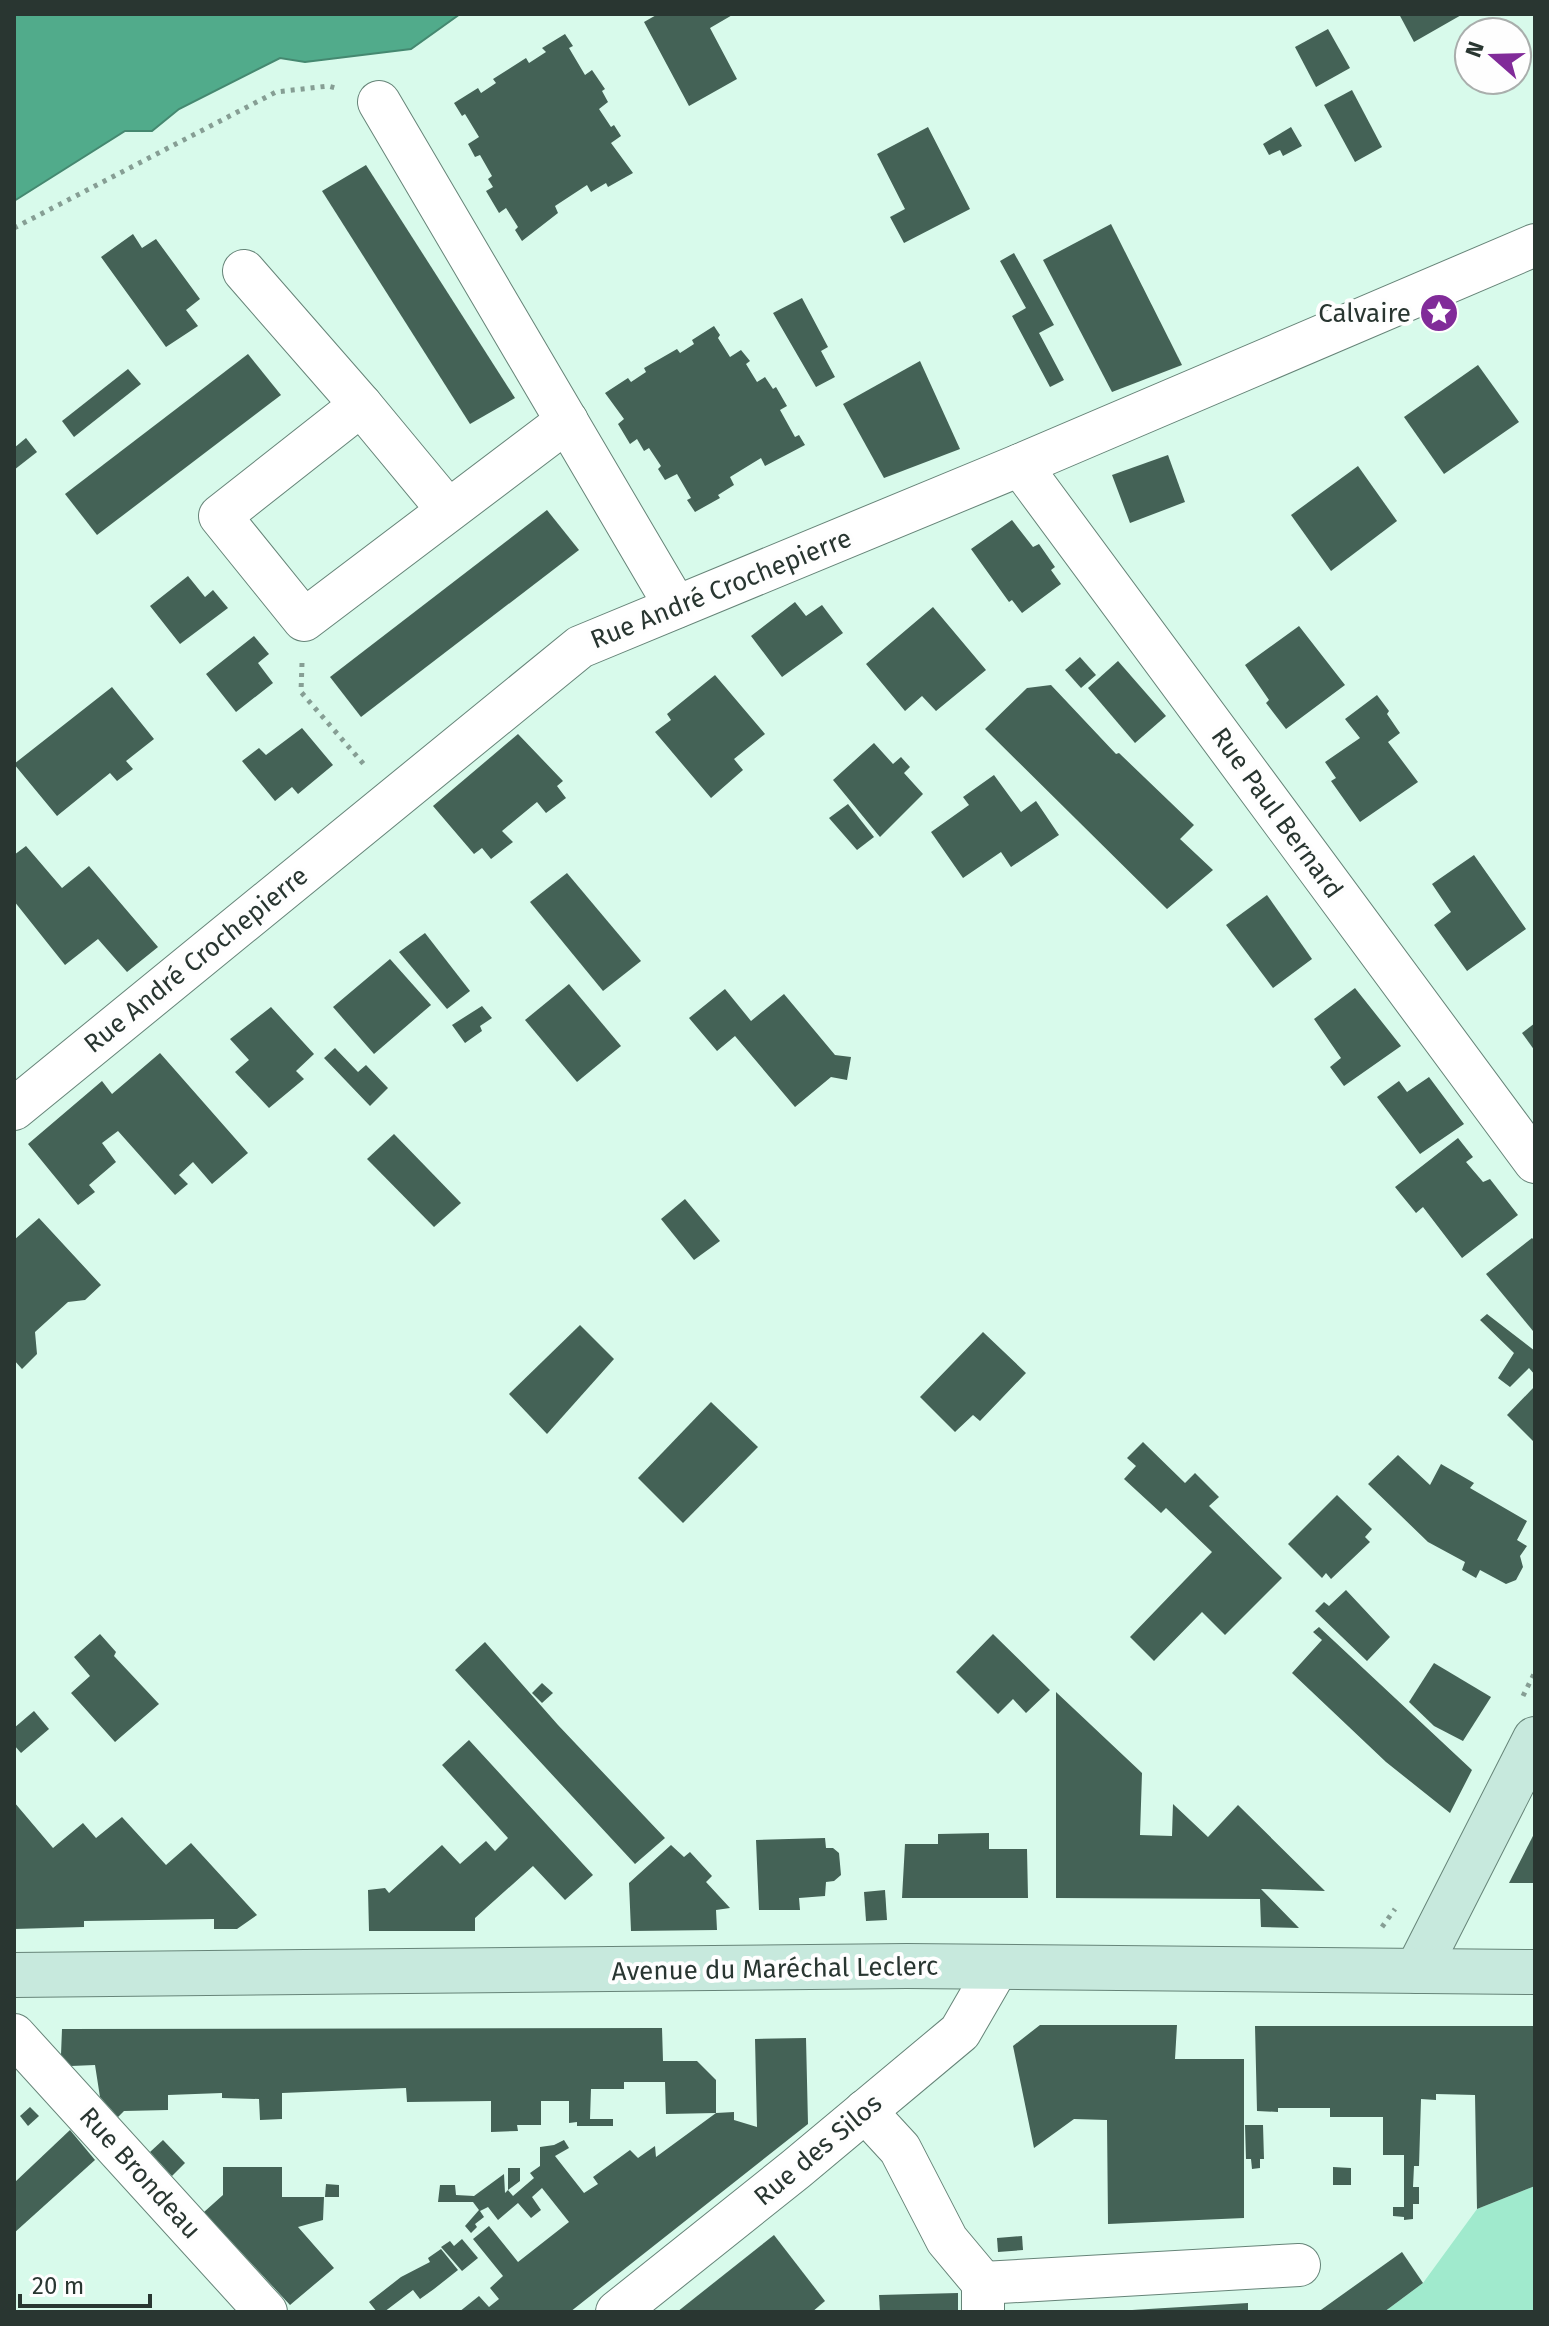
<svg xmlns="http://www.w3.org/2000/svg" width="1549" height="2326" viewBox="0 0 1549 2326" font-family="'Fira Sans',sans-serif">
	<style>
		.green { fill: #a0eacd }
		.water { fill: #51ab8b; stroke: #458870; stroke-width: 2 }
		.building { fill: #446256 }
		.lines { fill: none; stroke-linecap: round; stroke-linejoin: round }
		.minor-casing { stroke: #668478; stroke-width: 44 }
		.secondary-casing { stroke: #668478; stroke-width: 46 }
		.path { stroke: #869e94; stroke-width: 5; stroke-dasharray: 4 6; stroke-linecap: butt }
		.minor { stroke: #fff; stroke-width: 42 }
		.secondary { stroke: #c7e9dd; stroke-width: 44 }
		.labels { text-anchor: middle; dominant-baseline: central; stroke-width: 8; stroke-linejoin: round; paint-order: stroke }
		.poi-label { font-size: 26px; fill: #293631; stroke: #fefefe; text-anchor: end }
		.street-label { font-size: 26px; fill: #293631; stroke: #fefefe }
	</style>
	<rect width="100%" height="100%" fill="#d8faeb"/>
	<polygon class="green" points="1535,2186 1535,2312 1384,2312 1423,2283 1477,2209"/>
	<polygon class="water" points="14,14 460,14 411,49 305,62 280,58 179,109 152,131 125,131 14,201"/>
	<g class="building">
		<polygon points="658,14 734,14 710,28 737,79 689,106 644,22"/>
		<polygon points="1399,14 1463,14 1414,42"/>
		<polygon points="1328,29 1350,68 1316,87 1295,47"/>
		<polygon points="565,34 573,46 569,48 585,75 592,70 605,89 602,91 608,102 599,109 611,127 614,125 621,136 611,143 633,173 608,187 606,183 591,192 587,185 555,206 558,213 522,241 515,230 518,227 506,208 499,213 486,191 493,187 488,179 492,176 480,155 475,157 468,144 479,137 465,114 462,116 454,103 478,88 481,93 496,83 493,79 526,58 529,63 546,52 542,48"/>
		<polygon points="1352,90 1382,147 1355,162 1324,105"/>
		<polygon points="928,127 970,209 904,243 890,217 905,209 877,154"/>
		<polygon points="1291,127 1302,146 1283,156 1280,150 1269,155 1263,144"/>
		<polygon points="366,165 515,398 470,424 322,191"/>
		<polygon points="1111,224 1182,365 1112,392 1043,260"/>
		<polygon points="133,234 142,248 156,239 200,299 186,310 198,326 166,347 101,257"/>
		<polygon points="1014,253 1054,325 1039,333 1064,380 1050,387 1012,316 1026,308 1000,261"/>
		<polygon points="802,298 828,347 821,351 835,377 816,387 773,313"/>
		<polygon points="714,326 720,335 718,338 730,357 741,350 750,361 746,364 757,382 765,377 773,389 776,387 787,406 780,410 795,437 799,435 805,445 765,466 761,458 730,477 734,485 718,495 720,498 695,512 687,500 691,498 677,474 665,480 658,469 661,466 649,448 644,451 637,439 630,444 618,424 624,419 605,393 628,378 631,382 646,372 644,368 677,349 680,353 694,344 692,340"/>
		<polygon points="248,354 281,395 97,535 65,494"/>
		<polygon points="920,361 960,449 884,478 843,404"/>
		<polygon points="1478,365 1519,422 1444,474 1404,417"/>
		<polygon points="128,369 141,384 74,437 62,421"/>
		<polygon points="26,438 37,452 14,470 14,448"/>
		<polygon points="1168,455 1185,502 1130,523 1112,475"/>
		<polygon points="1358,466 1397,521 1331,571 1291,515"/>
		<polygon points="547,510 579,550 361,717 330,677"/>
		<polygon points="1012,520 1033,547 1039,544 1055,567 1051,570 1061,584 1022,613 1012,600 1009,602 971,549"/>
		<polygon points="188,576 205,597 213,590 228,608 180,644 150,606"/>
		<polygon points="795,602 806,616 822,605 843,633 782,677 751,636"/>
		<polygon points="933,607 986,670 936,711 922,696 905,711 866,664"/>
		<polygon points="1299,626 1345,685 1286,729 1266,703 1269,700 1245,665"/>
		<polygon points="254,636 269,654 258,663 273,683 236,712 206,674"/>
		<polygon points="1080,657 1096,675 1081,688 1065,670"/>
		<polygon points="1118,661 1166,716 1135,743 1088,688"/>
		<polygon points="715,675 765,734 734,759 743,770 711,798 655,732 671,720 667,714"/>
		<polygon points="1051,685 1116,754 1119,753 1194,825 1180,839 1213,870 1167,909 985,729 1027,688"/>
		<polygon points="112,687 154,739 126,761 133,769 117,781 110,773 57,816 14,764"/>
		<polygon points="1377,695 1389,711 1387,714 1400,733 1388,742 1418,782 1360,822 1331,781 1336,778 1325,762 1360,738 1345,719"/>
		<polygon points="302,728 333,765 298,794 292,787 275,801 242,761 259,748 266,755"/>
		<polygon points="518,734 563,781 557,786 566,798 546,813 537,802 502,831 513,842 491,859 482,848 474,854 433,806"/>
		<polygon points="874,743 893,764 901,757 910,767 904,773 923,794 880,837 833,780"/>
		<polygon points="994,775 1021,812 1036,801 1059,835 1011,867 1001,852 963,878 931,832 969,805 963,797"/>
		<polygon points="848,804 874,837 857,850 829,818"/>
		<polygon points="26,846 62,888 89,866 158,947 127,972 98,939 65,965 14,901 14,855"/>
		<polygon points="1474,855 1526,929 1467,971 1434,925 1451,912 1432,884"/>
		<polygon points="567,873 641,961 603,991 530,902"/>
		<polygon points="1267,895 1312,959 1273,988 1226,925"/>
		<polygon points="425,933 470,991 447,1009 399,952"/>
		<polygon points="390,959 431,1005 374,1054 333,1007"/>
		<polygon points="569,984 621,1046 577,1082 525,1020"/>
		<polygon points="1355,988 1401,1046 1344,1086 1330,1067 1341,1058 1314,1019"/>
		<polygon points="725,989 751,1021 784,994 835,1055 851,1057 847,1080 831,1077 795,1107 735,1036 717,1051 689,1018"/>
		<polygon points="482,1006 492,1018 480,1026 482,1031 465,1043 452,1025"/>
		<polygon points="271,1007 314,1054 296,1071 304,1079 269,1108 235,1072 249,1060 230,1039"/>
		<polygon points="1535,1023 1535,1051 1522,1033"/>
		<polygon points="335,1048 358,1072 366,1065 388,1088 370,1106 324,1058"/>
		<polygon points="160,1053 248,1153 212,1184 193,1162 179,1175 188,1184 175,1195 118,1131 102,1143 116,1162 89,1185 95,1192 78,1205 28,1144 102,1081 112,1094"/>
		<polygon points="1429,1077 1464,1124 1420,1154 1377,1097 1399,1081 1407,1092"/>
		<polygon points="394,1134 461,1203 434,1227 367,1159"/>
		<polygon points="1458,1138 1473,1157 1466,1162 1483,1182 1490,1179 1518,1215 1462,1258 1423,1207 1416,1213 1395,1187"/>
		<polygon points="685,1199 720,1241 694,1260 661,1219"/>
		<polygon points="39,1218 101,1285 85,1300 68,1302 35,1332 37,1354 22,1369 14,1360 14,1240"/>
		<polygon points="1532,1238 1535,1241 1535,1329 1533,1331 1486,1274"/>
		<polygon points="1487,1314 1535,1351 1535,1375 1529,1368 1510,1387 1498,1378 1514,1353 1480,1320"/>
		<polygon points="580,1325 614,1359 547,1434 509,1394"/>
		<polygon points="983,1332 1026,1373 980,1421 973,1415 955,1432 920,1397"/>
		<polygon points="1535,1386 1535,1443 1507,1415"/>
		<polygon points="711,1402 758,1447 683,1523 638,1478"/>
		<polygon points="1143,1442 1185,1483 1195,1473 1219,1497 1209,1506 1282,1578 1225,1635 1202,1612 1154,1661 1130,1637 1212,1552 1166,1508 1161,1513 1124,1479 1136,1466 1127,1458"/>
		<polygon points="1398,1455 1430,1485 1441,1464 1474,1483 1470,1488 1527,1521 1517,1540 1527,1546 1520,1556 1523,1567 1516,1580 1506,1584 1480,1570 1476,1578 1462,1570 1465,1562 1428,1542 1368,1484"/>
		<polygon points="1337,1495 1372,1529 1365,1537 1370,1542 1331,1579 1326,1573 1322,1578 1288,1544"/>
		<polygon points="1346,1590 1390,1637 1367,1661 1315,1611 1324,1602 1329,1606"/>
		<polygon points="1319,1627 1472,1770 1450,1813 1386,1762 1292,1673 1322,1640 1313,1632"/>
		<polygon points="100,1634 116,1652 114,1656 159,1704 115,1742 71,1693 90,1676 74,1657"/>
		<polygon points="993,1634 1050,1690 1026,1713 1013,1699 998,1714 956,1672"/>
		<polygon points="485,1642 558,1725 665,1838 635,1864 455,1670"/>
		<polygon points="1434,1663 1491,1697 1463,1741 1434,1726 1409,1702"/>
		<polygon points="542,1683 553,1693 542,1703 532,1693"/>
		<polygon points="1056,1692 1142,1773 1140,1835 1172,1836 1173,1804 1208,1837 1238,1805 1325,1891 1261,1889 1299,1928 1261,1927 1260,1899 1056,1898"/>
		<polygon points="34,1711 49,1729 21,1753 14,1745 14,1728"/>
		<polygon points="469,1740 593,1875 565,1900 533,1866 475,1918 475,1931 369,1931 368,1890 385,1888 389,1893 442,1845 460,1864 486,1841 495,1851 508,1838 442,1765"/>
		<polygon points="14,1802 53,1848 83,1823 96,1838 122,1817 166,1865 191,1843 257,1915 237,1929 214,1929 214,1919 84,1921 84,1927 14,1929"/>
		<polygon points="1535,1832 1535,1883 1509,1883"/>
		<polygon points="989,1833 989,1849 1027,1849 1028,1898 902,1898 905,1844 938,1844 938,1834"/>
		<polygon points="825,1838 826,1848 833,1848 839,1853 841,1875 834,1881 826,1882 825,1896 799,1898 800,1910 759,1910 756,1840"/>
		<polygon points="671,1845 684,1857 690,1852 712,1876 706,1882 730,1908 716,1910 717,1930 631,1931 629,1883"/>
		<polygon points="885,1890 887,1920 866,1921 864,1892"/>
		<polygon points="1040,2025 1177,2025 1175,2059 1244,2059 1244,2218 1108,2224 1107,2120 1074,2119 1034,2148 1013,2046"/>
		<polygon points="1255,2026 1535,2026 1535,2186 1477,2209 1475,2095 1436,2094 1436,2100 1421,2099 1419,2166 1414,2166 1413,2187 1419,2187 1419,2204 1413,2204 1413,2219 1404,2220 1404,2217 1393,2216 1393,2207 1404,2207 1404,2155 1383,2155 1383,2117 1330,2117 1330,2108 1278,2108 1278,2112 1257,2111"/>
		<polygon points="662,2028 663,2061 697,2061 716,2080 716,2113 666,2114 665,2082 624,2082 624,2089 591,2089 590,2119 613,2119 613,2126 577,2126 577,2122 569,2123 569,2101 541,2101 541,2125 517,2125 518,2131 491,2132 491,2101 407,2102 406,2088 282,2093 282,2119 260,2120 259,2099 222,2098 222,2093 168,2095 168,2110 124,2111 118,2117 100,2097 95,2065 71,2066 61,2055 62,2029"/>
		<polygon points="806,2038 808,2124 570,2312 459,2312 479,2296 489,2307 499,2299 490,2288 503,2276 473,2239 489,2226 518,2262 569,2222 542,2188 532,2197 541,2210 531,2218 518,2203 498,2220 488,2207 480,2211 484,2217 475,2224 477,2227 471,2233 465,2226 479,2210 473,2202 438,2202 440,2185 455,2185 456,2195 474,2196 504,2174 505,2193 508,2190 508,2168 520,2168 520,2181 508,2190 513,2196 534,2178 530,2173 540,2166 540,2147 554,2145 564,2140 569,2148 555,2156 584,2193 598,2184 593,2177 630,2150 638,2158 655,2146 656,2157 716,2113 734,2112 734,2120 757,2127 755,2039"/>
		<polygon points="30,2107 39,2116 28,2126 20,2116"/>
		<polygon points="1245,2125 1263,2125 1264,2159 1260,2159 1260,2168 1252,2169 1251,2159 1246,2159"/>
		<polygon points="70,2130 95,2160 14,2233 14,2183"/>
		<polygon points="163,2140 185,2163 172,2176 150,2152"/>
		<polygon points="223,2167 282,2167 282,2197 324,2197 323,2220 298,2227 334,2268 290,2305 204,2212 223,2195"/>
		<polygon points="1333,2167 1351,2168 1351,2185 1333,2185"/>
		<polygon points="326,2184 339,2185 339,2197 325,2197"/>
		<polygon points="774,2235 825,2301 812,2312 677,2312"/>
		<polygon points="1022,2236 1023,2250 998,2252 997,2238"/>
		<polygon points="462,2239 478,2258 462,2271 441,2247 450,2241 454,2246"/>
		<polygon points="441,2249 458,2270 434,2289 420,2299 413,2290 384,2312 377,2312 369,2302 401,2277 430,2262 428,2258"/>
		<polygon points="1402,2252 1423,2283 1384,2312 1318,2312"/>
		<polygon points="958,2293 958,2312 880,2312 879,2295"/>
		<polygon points="1248,2303 1248,2312 1132,2312 1132,2310"/>
	</g>
	<g class="lines">
		<defs>
			<g id="minor">
				<polyline points="379,102 676,607"/>
				<polyline points="244,271 361,405"/>
				<polyline points="1020,465 1535,1162"/>
				<polyline points="448,510 361,405 220,516 304,620 567,421"/>
				<polyline points="14,1109 580,647 1020,465 1535,245"/>
				<polyline points="14,2035 266,2312"/>
				<polyline points="865,2111 900,2149 947,2240 983,2283 983,2311"/>
				<polyline points="983,2283 1299,2265"/>
				<polyline points="617,2312 796,2169 960,2032 997,1968"/>
			</g>
			<g id="secondary">
				<polyline points="1417,1971 1535,1739"/>
				<polyline points="14,1975 907,1966 1535,1972"/>
			</g>
		</defs>
		<use href="#minor" class="minor-casing"/>
		<use href="#secondary" class="secondary-casing"/>
		<g class="path">
			<polyline points="14,228 276,92 328,86 339,89"/>
			<polyline points="302,663 301,692 367,768"/>
			<polyline points="1523,1696 1535,1672"/>
			<polyline points="1382,1927 1395,1909"/>
		</g>
		<use href="#minor" class="minor"/>
		<use href="#secondary" class="secondary"/>
	</g>
	<defs>
		<symbol id="sight-disc" viewBox="-11 -11 22 22"><circle r="9.5" fill="#812b99" stroke="#fefefe"/><path d="M0-6L1.8-2.2L6-1.7L2.9 1.2L3.7 5.4L0 3.3L-3.7 5.4L-2.9 1.2L-6-1.7L-1.8-2.2Z" fill="#fff"/></symbol>
	</defs>
	<g fill-rule="evenodd">
		<use href="#sight-disc" x="1417" y="291" width="44" height="44"/>
	</g>
	<g class="labels">
		<g class="poi-label">
			<text x="1411" y="313">Calvaire</text>
		</g>
		<g class="street-label">
			<text transform="translate(721 589) rotate(-22)">Rue André Crochepierre</text>
			<text transform="translate(1277 813) rotate(54)">Rue Paul Bernard</text>
			<text transform="translate(196 960) rotate(-39)">Rue André Crochepierre</text>
			<text transform="translate(775 1969) rotate(-1)">Avenue du Maréchal Leclerc</text>
			<text transform="translate(818 2150) rotate(-40)">Rue des Silos</text>
			<text transform="translate(140 2173) rotate(48)">Rue Brondeau</text>
		</g>
	</g>
	<rect width="1549" height="2326" fill="none" stroke="#293631" stroke-width="32"/>
	<g transform="translate(1493 56) rotate(290)"><circle r="38" fill="#fefefe" stroke="#a9aeac" stroke-width="2"/>
	<path d="M0-6L14 30L0 20L-14 30Z" fill="#812b99"/>
	<text y="-12" font-size="22" font-weight="bold" text-anchor="middle" fill="#293631">N</text>
	</g>
	<path d="M20 2294v12h130v-12" fill="none" stroke="#293631" stroke-width="4"/>
	<text x="32" y="2294" font-size="24" fill="#293631" stroke="#fefefe" stroke-width="6" paint-order="stroke">20 m</text>
</svg>
